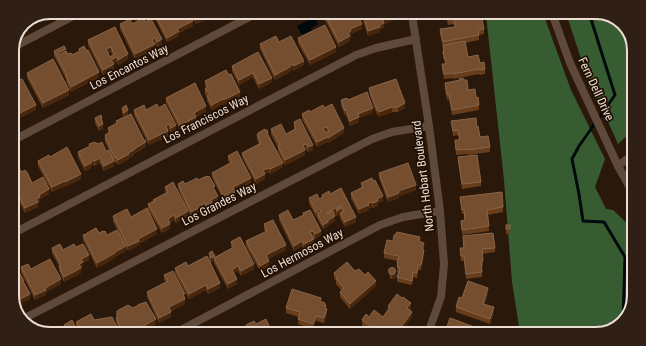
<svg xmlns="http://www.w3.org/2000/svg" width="646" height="346" viewBox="0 0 646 346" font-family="'Roboto Condensed',sans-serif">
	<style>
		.forest { fill: #385c32 }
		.water { fill: #000a0c }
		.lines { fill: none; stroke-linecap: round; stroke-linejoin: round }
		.stream { stroke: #000a0c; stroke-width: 3 }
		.minor { stroke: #5f493a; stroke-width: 8 }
		.wall { fill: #673d1c; fill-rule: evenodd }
		.shaded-wall { fill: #49270d }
		.building { fill: #754e30; stroke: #886549; fill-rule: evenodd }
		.labels { text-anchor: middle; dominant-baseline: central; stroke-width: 3.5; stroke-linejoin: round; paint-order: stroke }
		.street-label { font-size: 12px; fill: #ebddd4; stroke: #200f03 }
		.rim { fill: none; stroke: #ebddd4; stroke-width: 2 }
	</style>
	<rect width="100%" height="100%" fill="#2a180b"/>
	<g class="forest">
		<polygon points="486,15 544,16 571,90 605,159 595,187 606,209 613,210 631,227 630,313 615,329 596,334 520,333 512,282 504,180"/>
		<polygon points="567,16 613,16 628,29 634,48 633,130 618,144 584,68"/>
	</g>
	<polygon class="water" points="314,17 318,24 311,28 312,30 302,35 297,26"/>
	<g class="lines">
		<polyline class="stream" points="590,16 615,95 579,146 572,159 579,194 583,221 604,222 625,257 623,321"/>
		<g class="minor">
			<polyline points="412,15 429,126 440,211 444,264 441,297 428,333"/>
			<polyline points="553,16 570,63 618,166 632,191"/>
			<polyline points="12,48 81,12"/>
			<polyline points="12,141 257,13"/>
			<polyline points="618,166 630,157 632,155"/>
			<polyline points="12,234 356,55 376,48 416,39"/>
			<polyline points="25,318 372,139 392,132 429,126"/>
			<polyline points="179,331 380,225 403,217 440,211"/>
		</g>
	</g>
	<g class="wall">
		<polygon points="151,13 189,13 193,26 179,33 179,36 167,42 155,19 155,15 153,16"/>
		<polygon points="191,13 215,13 207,17 207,19 196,24"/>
		<polygon points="361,14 394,14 394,20 386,23 386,24 384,24 384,28 380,29 380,32 368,36"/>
		<polygon points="325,15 345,20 345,17 362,29 351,34 351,36 350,37 350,41 339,47 325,20"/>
		<polygon points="446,15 481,15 484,29 484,34 479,35 479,40 465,43 468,57 480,63 485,69 485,74 479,75 479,74 453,79 453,78 444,79 442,69 442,64 445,64 444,59 443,59 443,47 440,34 440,29 455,27 454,24 448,25"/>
		<polygon points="145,22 162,44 157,47 155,43 154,44 155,49 135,59 120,29 120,24"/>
		<path d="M115 27 128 59 118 65 117 62 113 64 114 69 103 75 88 45V40ZM111 52 113 55 110 57 108 53Z"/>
		<polygon points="298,38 336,52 310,65 298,43"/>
		<polygon points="279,42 304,65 293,71 293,69 290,71 290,72 275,80 260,49 260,44"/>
		<polygon points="79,49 99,77 71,92 66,81 66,79 54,56 54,51 66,51 68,54 72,55 79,51"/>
		<polygon points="232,66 272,78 272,82 259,89 253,77 239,85 232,71"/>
		<polygon points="27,73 69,95 43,108 27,78"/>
		<polygon points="464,80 468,90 476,98 479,105 479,110 452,115 449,99 447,100 445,88 445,83"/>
		<polygon points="205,81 240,97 223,105 223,104 212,110 207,101 207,97 205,94 205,89 206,88 205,86"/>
		<polygon points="369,88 405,108 398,112 392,112 379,117 378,115 377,115 369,93"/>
		<polygon points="166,98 206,111 196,117 196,122 180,130 166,103"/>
		<polygon points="341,100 348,100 373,113 359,118 359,122 350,126 346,115 345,116 341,105"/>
		<polygon points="122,108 128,115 146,147 134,154 134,155 129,158 129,159 118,165 116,162 115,163 114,161 114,166 104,171 100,163 95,166 94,165 91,166 91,168 85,171 78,157 78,152 89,147 89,144 96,143 98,144 106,151 109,150 105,142 105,135 108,133 108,128 116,124 116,121 124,117 122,113"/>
		<polygon points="159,108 176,130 171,133 169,129 168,130 168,136 149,145 134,115 134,110 146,110"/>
		<polygon points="324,108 344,133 328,143 328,142 317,147 302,119 302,114"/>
		<polygon points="95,118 102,121 103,129 99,131 95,123"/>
		<polygon points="451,121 477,127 480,137 490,147 490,152 468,155 468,154 456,155 455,140 459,140 458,135 453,136"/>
		<polygon points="294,122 313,150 308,152 306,149 305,149 305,155 285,165 278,151 278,148 271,134 271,129 286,134 294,129"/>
		<polygon points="258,133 268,136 283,167 270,174 269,172 265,174 265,179 256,184 242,157 242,153 259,144 257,140"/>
		<polygon points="228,156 251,183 235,191 235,197 224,202 212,177 212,173 230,163 228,161"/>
		<polygon points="50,157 81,179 65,187 65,186 52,192 38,166 38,161"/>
		<polygon points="458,157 481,182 481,186 462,189 458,162"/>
		<polygon points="12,170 21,172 32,183 49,194 40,199 40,202 38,203 38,207 25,213 16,195 14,196 12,193"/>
		<polygon points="379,173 416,190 399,196 399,198 388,202 379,178"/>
		<polygon points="198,180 215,190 218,201 212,204 212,208 206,211 205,208 202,209 202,211 191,217 178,189 178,184 185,184"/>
		<polygon points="361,183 383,201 378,203 378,206 373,208 372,207 369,208 369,210 359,214 351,198 351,193 361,188"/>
		<polygon points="165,187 188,216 176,223 174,220 170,223 170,229 162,233 148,209 148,204 153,201 153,200 166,193 165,191"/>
		<polygon points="341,188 356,222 345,227 340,218 340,215 337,216 336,213 334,214 335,221 328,225 328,226 323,229 317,218 317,216 316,217 309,203 309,198 319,199 322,198 322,195 330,194"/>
		<polygon points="460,197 503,207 503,212 488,215 489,231 462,235 461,221 464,220 464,214 462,214"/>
		<polygon points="303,213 321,235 315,239 313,236 312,236 314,244 304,249 302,246 294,251 279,220 279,215 293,220 303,215"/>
		<polygon points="113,216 131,217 157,234 139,244 139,245 128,251 113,221"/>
		<polygon points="264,224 286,250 268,259 269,266 260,271 246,246 246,241 265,232 264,229"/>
		<rect x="506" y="225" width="4" height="9"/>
		<polygon points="87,233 107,235 126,251 115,257 115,258 97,268 83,240 83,235 87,234"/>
		<polygon points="463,236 495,248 495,252 482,254 483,261 483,266 482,266 482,277 466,279 464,261 461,261 460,253 460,248 463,248"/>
		<polygon points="393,241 420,242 424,248 423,250 424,255 421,270 418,270 417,278 413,277 412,285 397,282 397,277 399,273 397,272 398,261 384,258 384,253"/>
		<polygon points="231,242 254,269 241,276 238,271 234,273 237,284 228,289 214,263 214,261 211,263 209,258 209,253 215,257 232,248 231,247"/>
		<polygon points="76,247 89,260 83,263 83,267 81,268 81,273 64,282 59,271 59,266 52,253 52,248 63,250"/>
		<polygon points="188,266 220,288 208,294 206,290 189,299 175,273 175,268"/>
		<polygon points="21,267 31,269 61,284 46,292 46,295 35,300 21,272"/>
		<polygon points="389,270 396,277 394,279 392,279 390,278"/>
		<polygon points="355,271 365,275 376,286 350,309 340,297 340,292 341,290 336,284 336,281 334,278 334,273"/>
		<polygon points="164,275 185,297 185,304 171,311 171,317 159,323 147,297 147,292 166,282 164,280"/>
		<polygon points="12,276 24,283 30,299 16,305 12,299"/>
		<polygon points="488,293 485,304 494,312 490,324 456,312 456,307 462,298"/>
		<polygon points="321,302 325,305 326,308 327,314 324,323 316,321 313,329 298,324 299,317 286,313 286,308"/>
		<polygon points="388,306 411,308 410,310 412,317 400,333 371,332 362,325 362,320 383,317 388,310"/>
		<polygon points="116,318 156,324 143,331 120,331 116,323"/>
		<polygon points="94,320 119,331 78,330 76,327 76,322"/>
	</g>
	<g class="shaded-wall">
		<polygon points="153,13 159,13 155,14 155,15 153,16"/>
		<polygon points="206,13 215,13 207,17 207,19 196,24 196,19"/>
		<polygon points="394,15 394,20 386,23 386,24 384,24 384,28 380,29 380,32 368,36 368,31 380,25 385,18"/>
		<polygon points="30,20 30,23 21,27 23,23"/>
		<polygon points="193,21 193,26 179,33 179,36 167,42 167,38 177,29"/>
		<polygon points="362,24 362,29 351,34 351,36 350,37 350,41 339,47 339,42 348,33 350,29"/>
		<polygon points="155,38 155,43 152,45 152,40"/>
		<polygon points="162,39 162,44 157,47 157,42"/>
		<polygon points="155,44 155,49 135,59 135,54"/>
		<polygon points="111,47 111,52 106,54 106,49"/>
		<polygon points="336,47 336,52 310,65 310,60"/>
		<polygon points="66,49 66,54 58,58 58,53"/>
		<polygon points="128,54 128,59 118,65 118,60"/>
		<polygon points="117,57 117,62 111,65 111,60"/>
		<polygon points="304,61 304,65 293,71 293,66"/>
		<polygon points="114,64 114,69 103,75 103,70"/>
		<polygon points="293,64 293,69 290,71 290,72 275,80 275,75"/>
		<polygon points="99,72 99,77 71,92 71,87"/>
		<polygon points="253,73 253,77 239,85 239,80"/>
		<polygon points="272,78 272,82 259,89 259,84"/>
		<polygon points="69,90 69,95 43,108 43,103"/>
		<polygon points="240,92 240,97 223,105 223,100"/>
		<polygon points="223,99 223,104 212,110 212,105"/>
		<polygon points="405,103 405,108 398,112 398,107"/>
		<polygon points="36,105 36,110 12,122 12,117"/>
		<polygon points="206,106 206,111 194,118 194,113"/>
		<polygon points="392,107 392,112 379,117 379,112"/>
		<polygon points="373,108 373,113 359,118 359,122 350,126 350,121 358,114"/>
		<polygon points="128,110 128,115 124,118 124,113"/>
		<polygon points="346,110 346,115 345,116 345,111"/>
		<rect x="377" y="110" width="1" height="5"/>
		<polygon points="196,117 196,122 180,130 180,125"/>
		<polygon points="103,124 103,129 99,131 99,126"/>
		<polygon points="169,124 169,129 166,131 166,126"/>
		<polygon points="176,125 176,130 171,133 171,128"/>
		<polygon points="327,127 327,131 323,133 323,128"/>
		<polygon points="344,128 344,133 328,143 328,138"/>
		<polygon points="168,131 168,136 149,145 149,140"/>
		<polygon points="328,137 328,142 317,147 317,142"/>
		<polygon points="146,142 146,147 134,154 134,155 129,158 129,159 118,165 118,160 134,149"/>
		<polygon points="306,144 306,149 303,150 303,145"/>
		<polygon points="313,145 313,150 308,152 308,147"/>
		<polygon points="305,150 305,155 285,165 285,160"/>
		<polygon points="100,158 100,163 95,166 95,161"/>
		<polygon points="94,160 94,165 91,166 91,168 85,171 85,166"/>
		<polygon points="114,161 114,166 104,171 104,166"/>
		<polygon points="283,163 283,167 270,174 270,169"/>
		<polygon points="269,168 269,172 265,174 265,179 256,184 256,179 263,170"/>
		<polygon points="81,174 81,179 65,187 65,182"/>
		<polygon points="251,178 251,183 233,192 233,187"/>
		<polygon points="65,181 65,186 52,192 52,187"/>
		<polygon points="416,185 416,190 399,196 399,198 388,202 388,197 398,191"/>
		<polygon points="49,189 49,194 40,199 40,202 38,203 38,207 25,213 25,208 36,199 39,195"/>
		<polygon points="16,190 16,195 14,196 14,191"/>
		<polygon points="235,192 235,197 224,202 224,197"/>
		<polygon points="218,196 218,201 212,204 212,208 206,211 206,206 211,200"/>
		<polygon points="383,196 383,201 378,203 378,206 373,208 373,203 377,199"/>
		<polygon points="372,202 372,207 369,208 369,210 359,214 359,209"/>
		<polygon points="205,203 205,208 202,209 202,211 191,217 191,212 201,205"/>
		<polygon points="17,204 17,209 12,212 12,207"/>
		<polygon points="341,205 341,209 342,208 342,213 340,213 340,215 337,216 337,211 336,209 336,213 327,218 327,213"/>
		<polygon points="320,209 320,214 317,213 317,216 316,217 316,212"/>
		<polygon points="188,211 188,216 176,223 176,218"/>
		<polygon points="174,215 174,220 168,224 168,219"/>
		<polygon points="335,216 335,221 328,225 328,226 323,229 323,225 328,220"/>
		<polygon points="356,217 356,222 345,227 345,222"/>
		<polygon points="170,224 170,229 162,233 162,228"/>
		<polygon points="157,229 157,234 139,244 139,245 128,251 128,246 138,239"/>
		<polygon points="313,231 313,236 310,237 310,232"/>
		<polygon points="321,231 321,235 315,239 315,234"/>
		<polygon points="314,239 314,244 304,249 304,244"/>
		<polygon points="302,241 302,246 294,251 294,246"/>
		<polygon points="286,245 286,250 266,260 266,255"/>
		<polygon points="126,246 126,251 115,257 115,258 97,268 97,263 115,252"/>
		<polygon points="424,250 424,255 421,270 421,265"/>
		<polygon points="89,255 89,260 83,263 83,267 79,269 79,264 81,259"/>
		<polygon points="215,256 215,259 214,258 214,261 211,263 211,258"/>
		<polygon points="269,261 269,266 260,271 260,266"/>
		<polygon points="254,264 254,269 241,276 241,271"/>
		<polygon points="418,265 418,270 417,278 417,273"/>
		<polygon points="238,266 238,271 232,275 232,270"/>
		<polygon points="81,268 81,273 64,282 64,277"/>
		<polygon points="396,272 396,277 394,279 392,279 392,274"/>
		<polygon points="61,279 61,284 46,292 46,295 35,300 35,295 45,288"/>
		<polygon points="237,279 237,284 228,289 228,284"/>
		<polygon points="376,281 376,286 350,309 350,304"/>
		<polygon points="220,283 220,288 208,294 208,289"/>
		<polygon points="206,285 206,290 189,299 189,294"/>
		<polygon points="488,288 488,293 483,309 483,304"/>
		<polygon points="30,294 30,299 16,305 14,302"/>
		<polygon points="185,299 185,304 169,312 169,307"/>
		<polygon points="411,303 411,308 407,313 407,308"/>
		<polygon points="326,305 327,314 324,323 324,318"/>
		<polygon points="494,307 494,312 490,324 490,319"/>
		<polygon points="171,312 171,317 159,323 159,318"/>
		<polygon points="412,312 412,317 400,333 398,333 398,331"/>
		<polygon points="316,316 316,321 313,329 313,324"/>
		<polygon points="156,319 156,324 143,331 134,331"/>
	</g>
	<g class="building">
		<polygon points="156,13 189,13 193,21 177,29 179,31 167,38 155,14"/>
		<polygon points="193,13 206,13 207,14 196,19"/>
		<polygon points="328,14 342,14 345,20 346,19 345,17 352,14 353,14 353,15 357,14 362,24 350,29 351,31 348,33 350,36 339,42 325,15"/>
		<polygon points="363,14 394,14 394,15 385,18 386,19 383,20 384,23 380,25 380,27 368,31"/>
		<polygon points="447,15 481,15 484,29 478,30 479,35 443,42 440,29 455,27 454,19 448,20"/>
		<polygon points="143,18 145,22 151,19 162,39 157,42 155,38 152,40 155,44 135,54 120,24 130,19 132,24"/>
		<polygon points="325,25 336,47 310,60 298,38"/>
		<path d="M115 27 128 54 118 60 117 57 111 60 114 64 103 70 88 40ZM111 47 114 54 110 57 106 49Z"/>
		<polygon points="276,36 279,42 291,36 304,61 293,66 293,64 290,66 290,67 275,75 260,44"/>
		<polygon points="465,41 468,57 478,55 480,63 484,62 485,69 479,70 479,69 453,74 453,73 444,74 442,64 446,64 444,54 443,54 443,51 444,51 443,45"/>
		<polygon points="64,46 66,49 58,53 59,55 66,51 68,54 71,53 72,55 80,51 79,49 84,46 87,51 88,50 99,72 71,87 66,76 67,76 54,51"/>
		<polygon points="258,52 272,78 259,84 253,73 239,80 232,66"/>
		<polygon points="53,59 69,90 43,103 27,73"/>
		<polygon points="226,70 229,75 231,74 240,92 223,100 223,99 212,105 207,96 210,94 209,91 207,92 205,89 208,87 205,81"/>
		<polygon points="19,77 21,80 22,79 36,105 12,117 12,79 15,79"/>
		<polygon points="463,78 464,80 467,80 468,90 475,89 476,98 478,97 479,105 452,110 449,94 447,95 445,83 460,80 459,79"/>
		<polygon points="396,79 405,103 398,107 392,107 379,112 378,110 377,110 369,88"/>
		<polygon points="195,83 206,106 194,113 196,117 180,125 166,98"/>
		<polygon points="367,92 373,108 358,114 359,117 350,121 346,110 345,111 341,100 347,98 348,100"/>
		<polygon points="157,104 159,108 165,104 176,125 171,128 169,124 166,126 168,131 149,140 134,110 144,105 146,110"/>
		<path d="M332 104 344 128 328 138V137L317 142 302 114 309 110 310 112 323 105 324 108ZM327 127 329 132 326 133 323 128Z"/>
		<polygon points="126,105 128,110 124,113 122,108"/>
		<polygon points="131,114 144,140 145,140 146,142 134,149 134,150 128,153 129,154 118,160 116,157 115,158 105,137 106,137 105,135 110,132 108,128 117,123 116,121"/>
		<polygon points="101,115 102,118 101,118 103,124 99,126 95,118"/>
		<polygon points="476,118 477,127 478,126 480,137 488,136 490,147 468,150 468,149 456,150 455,140 460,140 458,130 453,131 451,121"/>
		<polygon points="300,119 313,145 308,147 306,144 303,145 305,150 285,160 278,146 280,145 271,129 281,124 286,134 296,129 294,122"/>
		<polygon points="265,129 265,130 267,130 268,133 267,133 283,163 270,169 269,168 263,170 265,174 256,179 242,153 261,143 257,135 258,134 258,133"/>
		<polygon points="95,142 96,143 97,143 98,144 102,142 106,151 109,150 114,161 104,166 100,158 95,161 94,160 91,162 91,163 85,166 78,152 90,146 89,144"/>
		<polygon points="67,147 81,174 65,182 65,181 52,187 38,161 49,155 50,157"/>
		<polygon points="237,151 251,178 233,187 235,192 224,197 212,173 232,162 228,156"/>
		<polygon points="477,155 481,182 462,184 458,157"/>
		<polygon points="408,163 416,185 398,191 399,193 388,197 379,173"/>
		<polygon points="19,167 21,172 25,170 26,172 27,172 32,183 43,177 49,189 39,195 40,197 36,199 38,202 25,208 16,190 14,191 12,188 12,170"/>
		<polygon points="207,176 208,177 209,176 215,186 213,187 218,196 211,200 212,203 206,206 205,203 201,205 202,206 191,212 178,184 183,181 185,184 197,178 198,180"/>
		<polygon points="372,178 373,181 375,180 383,196 377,199 378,201 373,203 372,202 368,203 369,205 359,209 351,193 363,187 361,183"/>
		<polygon points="173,182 188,211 176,218 174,215 168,219 170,224 162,228 148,204 154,201 153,200 168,192 165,187"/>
		<polygon points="341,188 356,217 345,222 340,213 344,211 342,208 337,211 336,209 342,206 341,205 327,213 327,214 333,211 335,216 328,220 328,222 323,225 317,213 321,211 320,209 316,212 309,198 317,194 319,199 323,197 322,195 329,191 330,194"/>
		<polygon points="502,192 503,207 487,210 489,226 462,230 461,221 465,220 464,209 462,210 460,197"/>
		<polygon points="12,194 17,204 12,207"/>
		<polygon points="147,208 157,229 138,239 139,241 128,246 113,216 127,209 131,217"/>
		<polygon points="288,210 293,220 304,215 303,213 310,210 321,231 315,234 313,231 310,232 314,239 304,244 302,241 294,246 279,215"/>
		<polygon points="273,220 286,245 266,255 269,261 260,266 246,241 267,231 264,224"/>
		<rect x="506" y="225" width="4" height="4"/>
		<polygon points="96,228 99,233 103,231 104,232 105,231 107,235 117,230 126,246 115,252 115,253 97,263 83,235 87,234 87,233"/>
		<polygon points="397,232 420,237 419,241 424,243 422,250 424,250 421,265 418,265 417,273 413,272 412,281 397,277 400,268 397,267 398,263 397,263 399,256 384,253 387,240 393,241 394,235 395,235"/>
		<polygon points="492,233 492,234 493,233 495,248 482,249 483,261 481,261 482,272 466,274 464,256 461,256 460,248 464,248 463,236"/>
		<polygon points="240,237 254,264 241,271 238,266 232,270 237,279 228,284 214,258 234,247 231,242 232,241"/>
		<polygon points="60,244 63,250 74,244 76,247 83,244 89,255 81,259 83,262 79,264 81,268 64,277 59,266 61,265 52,248"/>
		<polygon points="212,251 215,256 211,258 209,253"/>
		<polygon points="207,256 220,283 208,289 206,285 189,294 175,268 186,262 188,266"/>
		<polygon points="50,259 61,279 45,288 46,290 35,295 21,267 28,264 31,269"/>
		<polygon points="347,262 355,271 359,269 365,275 368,272 376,281 350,304 340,292 344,288 336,279 338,278 334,273"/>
		<circle cx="392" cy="271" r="3.5"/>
		<polygon points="173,271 185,294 183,294 185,299 169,307 171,312 159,318 147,292 168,281 164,275"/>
		<polygon points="19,272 24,281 23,281 30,294 14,302 12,299 16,298 15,295 12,297 12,276"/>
		<polygon points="468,281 488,288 483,304 494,307 490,319 456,307 459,297 462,298"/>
		<polygon points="292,289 321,298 320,301 325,303 324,305 326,305 325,308 327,309 324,318 316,316 313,324 298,319 300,312 286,308"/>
		<polygon points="397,294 402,298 403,297 411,303 407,308 412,312 398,331 400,333 378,332 362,320 366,314 369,317 374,310 383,317 390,307 388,306"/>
		<polygon points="146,302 156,319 135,331 122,331 116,318 117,317 117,311 128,305 133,308 140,304"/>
		<polygon points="91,314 94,320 112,317 119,331 81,330 76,322"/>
		<polygon points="450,318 488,332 488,333 449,333 445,332"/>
		<polygon points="266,319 270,328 272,327 274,332 243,331 247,329 246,325 254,321 256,324"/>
		<polygon points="72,320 77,330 66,330 64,325"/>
	</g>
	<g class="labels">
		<g class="street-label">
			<text transform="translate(129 67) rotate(-27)">Los Encantos Way</text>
			<text transform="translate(596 89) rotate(65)">Fern Dell Drive</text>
			<text transform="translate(206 119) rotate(-27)">Los Franciscos Way</text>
			<text transform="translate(423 176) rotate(-97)">North Hobart Boulevard</text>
			<text transform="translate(219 204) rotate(-27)">Los Grandes Way</text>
			<text transform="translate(302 253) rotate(-28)">Los Hermosos Way</text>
		</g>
	</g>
	<path d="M0 0H646V346H0ZM50 19H596A31 31 0 0 1 627 50V296A31 31 0 0 1 596 327H50A31 31 0 0 1 19 296V50A31 31 0 0 1 50 19Z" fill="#301f14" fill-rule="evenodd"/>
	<path class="rim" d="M50 19H596A31 31 0 0 1 627 50V296A31 31 0 0 1 596 327H50A31 31 0 0 1 19 296V50A31 31 0 0 1 50 19Z"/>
</svg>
